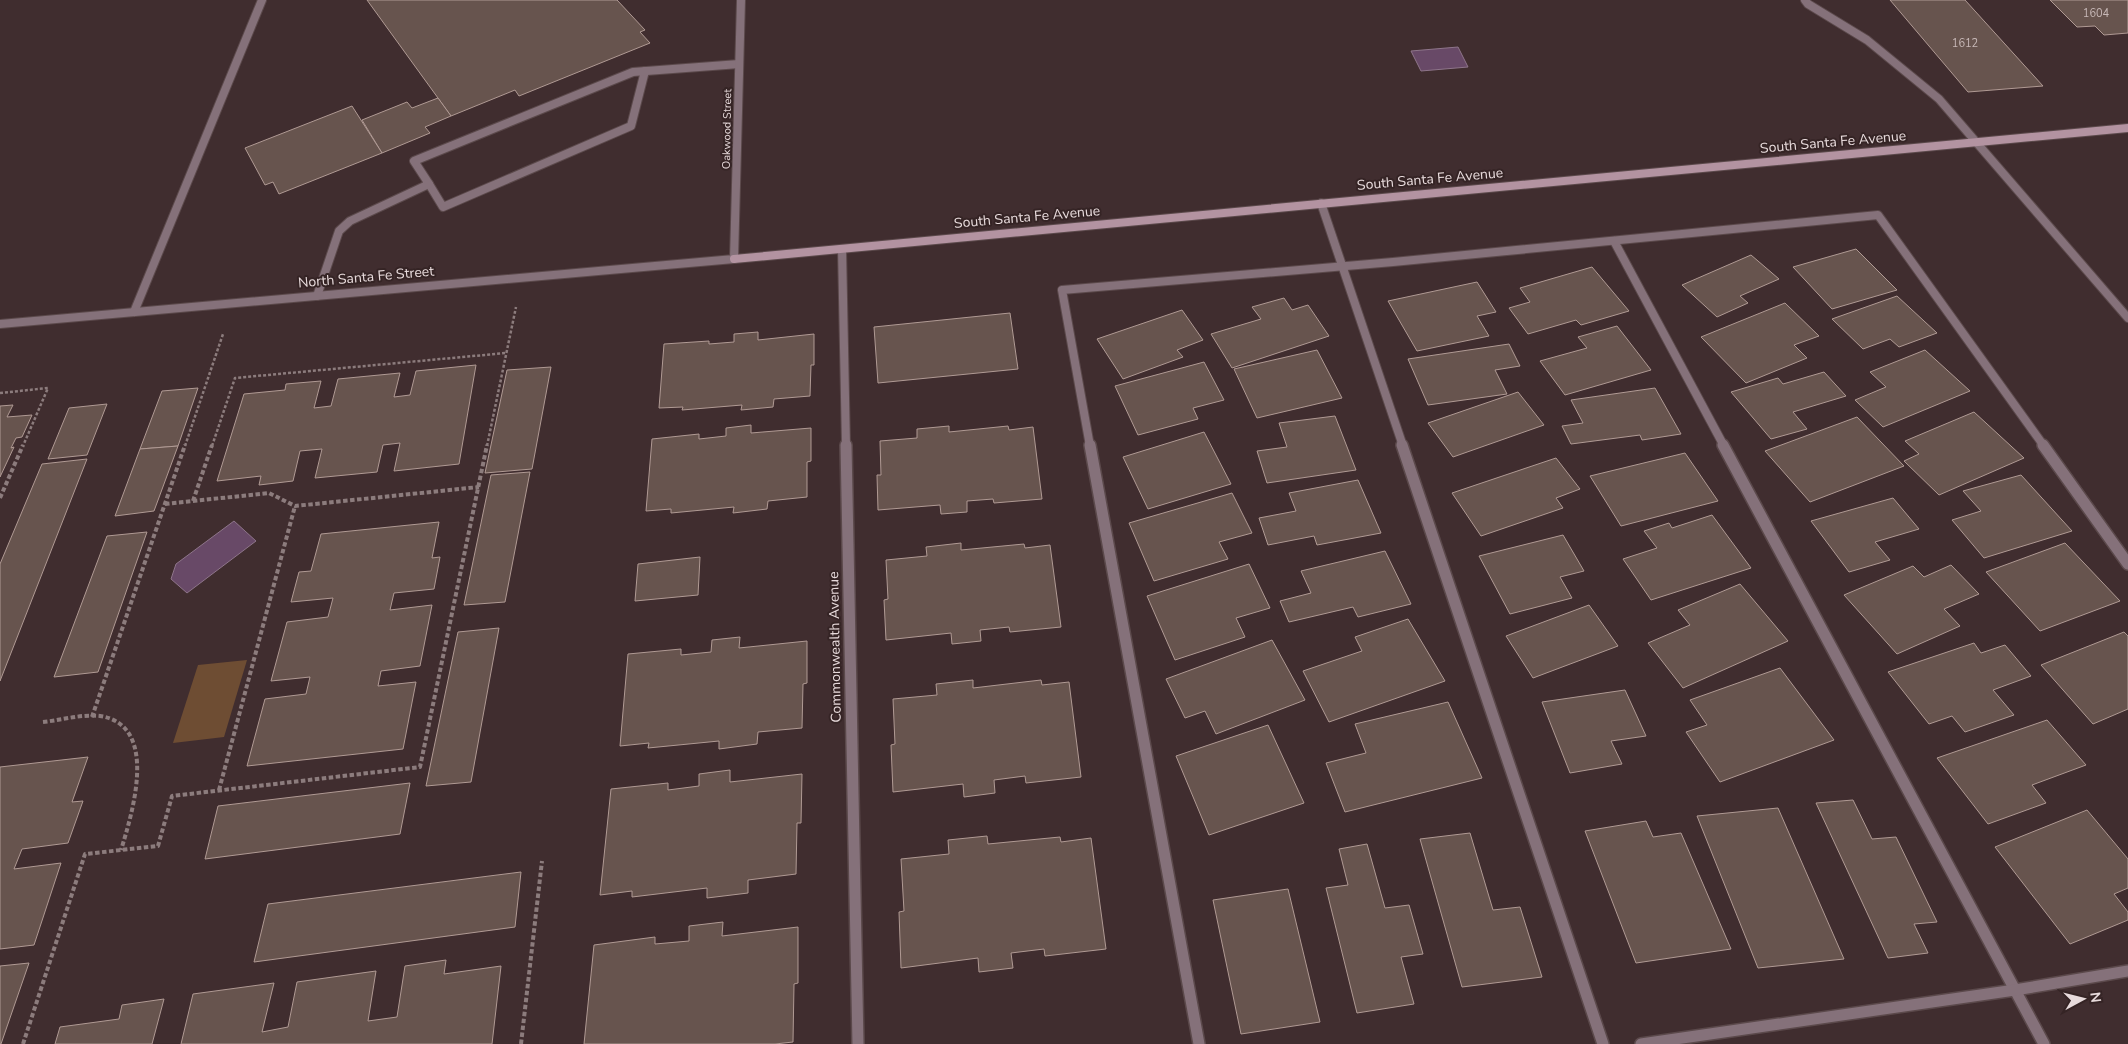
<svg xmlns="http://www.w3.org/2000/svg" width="2128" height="1044" viewBox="0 0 2128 1044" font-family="'Nunito Sans',sans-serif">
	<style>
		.green { fill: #6e4d33 }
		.water { fill: #684967; stroke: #8e758a }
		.building { fill: #67544e; stroke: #b09a94 }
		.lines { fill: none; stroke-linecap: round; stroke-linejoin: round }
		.lane-far1-casing { stroke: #5b494b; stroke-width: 10 }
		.lane-casing { stroke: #5b494b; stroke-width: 14 }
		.street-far1-casing { stroke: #5b494b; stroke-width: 10 }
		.street-casing { stroke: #5b494b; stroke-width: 14 }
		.secondary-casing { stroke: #5b494b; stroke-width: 10 }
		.path-far1 { stroke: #8c7c7d; stroke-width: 2.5; stroke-dasharray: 3 2; stroke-linecap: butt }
		.path { stroke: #8c7c7d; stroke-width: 4; stroke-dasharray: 4.5 2.5; stroke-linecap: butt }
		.lane-far1 { stroke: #85717a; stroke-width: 8 }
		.lane { stroke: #85717a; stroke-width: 11 }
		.street-far1 { stroke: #85717a; stroke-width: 8 }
		.street { stroke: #85717a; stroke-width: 11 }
		.secondary { stroke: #b393a1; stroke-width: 8 }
		.labels { text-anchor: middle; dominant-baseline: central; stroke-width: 4; stroke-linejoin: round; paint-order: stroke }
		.number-label { font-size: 11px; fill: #c8b9b8 }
		.far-street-label { font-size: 11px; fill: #e8dbdc; stroke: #352425 }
		.street-label { font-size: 14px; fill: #e8dbdc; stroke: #352425 }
	</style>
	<rect width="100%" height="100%" fill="#402d2f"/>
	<polygon class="green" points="247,660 224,737 173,743 198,665"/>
	<g class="water">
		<polygon points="1458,47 1468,67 1421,71 1411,51"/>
		<polygon points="234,521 256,541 187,593 171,579 176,564"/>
	</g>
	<g class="building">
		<polygon points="367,0 617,0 645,30 640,32 650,43 519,96 515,90 451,116"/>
		<polygon points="1890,0 1965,0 2043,86 1968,92"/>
		<polygon points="2050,0 2128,0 2128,33 2104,35 2095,26 2077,27"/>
		<polygon points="438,98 451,116 425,127 430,133 382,153 362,120 407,102 412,108"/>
		<polygon points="352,106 382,153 279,194 273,182 265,185 245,148"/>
		<polygon points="1856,249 1897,290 1832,309 1793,267"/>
		<polygon points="1751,255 1779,279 1740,296 1748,303 1717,317 1682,285"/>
		<polygon points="1592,267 1629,311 1581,325 1576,320 1528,334 1509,308 1530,302 1520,288"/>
		<polygon points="1477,282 1496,312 1477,316 1489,336 1417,351 1388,301"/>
		<polygon points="1897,296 1937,333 1899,347 1890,339 1863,349 1832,319"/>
		<polygon points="1284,298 1292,310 1308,305 1329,336 1232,368 1211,334 1261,319 1252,307"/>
		<polygon points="1785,303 1819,336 1794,345 1807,358 1746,383 1701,337"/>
		<polygon points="1182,310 1203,340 1177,350 1183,357 1123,379 1097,339"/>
		<polygon points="1010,313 1018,369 878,383 874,327"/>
		<polygon points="1617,326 1651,370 1565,395 1540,361 1587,348 1578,337"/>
		<polygon points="758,332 758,340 814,334 814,365 811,365 810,396 774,399 773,407 741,410 742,405 682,410 683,407 659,408 664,344 709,341 709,344 734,342 734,334"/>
		<polygon points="1509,344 1520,366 1495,370 1507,394 1428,405 1408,359"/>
		<polygon points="1317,350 1342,398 1257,418 1234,369"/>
		<polygon points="1925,350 1970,391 1883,427 1855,400 1886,387 1870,372"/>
		<polygon points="1204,362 1224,400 1193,408 1198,419 1138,435 1115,386"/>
		<polygon points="476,365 459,464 394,471 400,443 383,445 377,472 315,478 322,449 300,451 293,481 259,485 261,476 217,481 244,394 285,390 286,384 321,381 314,408 331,406 338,379 400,373 394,397 410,395 416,371"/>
		<polygon points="551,367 532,469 485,473 507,370"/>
		<polygon points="1824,372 1846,396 1793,412 1807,429 1771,439 1731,392 1778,378 1783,384"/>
		<polygon points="198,388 178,446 140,449 162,391"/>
		<polygon points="1655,388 1681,434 1642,440 1640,435 1571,444 1562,426 1583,423 1571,400"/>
		<polygon points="1518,392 1544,425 1453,457 1428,423"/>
		<polygon points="107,404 87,455 48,459 69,408"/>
		<polygon points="13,405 7,417 32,415 22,437 16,438 11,448 14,447 0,477 0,406"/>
		<polygon points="1974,412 2024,458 1939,495 1904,461 1919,454 1905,441"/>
		<polygon points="1335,416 1356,470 1267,483 1257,451 1287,447 1279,423"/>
		<polygon points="1857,417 1904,466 1810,502 1765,451"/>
		<polygon points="751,425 751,433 811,428 811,461 807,462 807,497 768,501 767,509 733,513 734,507 671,513 671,509 646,511 652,439 699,434 699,439 726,436 726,428"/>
		<polygon points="949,426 949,432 1008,426 1009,430 1033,427 1042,499 994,503 993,499 967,501 967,512 941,514 940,505 878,510 877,475 881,475 880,441 917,438 917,429"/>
		<polygon points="1204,432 1231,484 1148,509 1123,457"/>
		<polygon points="178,446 154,511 115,516 140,449"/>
		<polygon points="1685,453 1718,501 1621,526 1590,476"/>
		<polygon points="1556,458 1580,489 1556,498 1563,508 1481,536 1452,493"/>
		<polygon points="87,459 0,681 0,564 42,464"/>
		<polygon points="530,472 505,602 464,605 491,475"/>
		<polygon points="2021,475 2072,531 1984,558 1952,520 1981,511 1963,491"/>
		<polygon points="1358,480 1381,533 1317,545 1314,536 1268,545 1259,518 1296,511 1289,493"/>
		<polygon points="1232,493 1252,533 1219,542 1228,559 1154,581 1129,523"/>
		<polygon points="1893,498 1919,529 1875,542 1890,560 1849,572 1811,521"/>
		<polygon points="1712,515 1751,568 1651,600 1623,559 1657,548 1644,531 1669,523 1672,528"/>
		<polygon points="439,522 432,558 440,557 434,589 394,593 390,610 432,605 420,666 381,671 378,686 416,682 403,749 247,766 265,699 306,694 310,677 271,681 287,622 328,617 333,598 291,602 299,572 311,571 321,534"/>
		<polygon points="147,532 98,672 54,677 107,536"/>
		<polygon points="1563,535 1584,571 1560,577 1572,598 1510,614 1479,556"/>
		<polygon points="961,543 961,550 1024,544 1025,548 1050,545 1061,627 1010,632 1009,627 980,630 981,641 952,644 951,633 886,640 884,600 888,599 886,560 927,556 926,547"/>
		<polygon points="2065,543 2120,601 2040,631 1986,572"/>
		<polygon points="1385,551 1411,604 1358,617 1353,607 1289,622 1280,601 1311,593 1301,571"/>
		<polygon points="700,557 698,595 635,601 638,564"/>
		<polygon points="1249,564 1270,608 1236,618 1245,637 1175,660 1147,596"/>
		<polygon points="1951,565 1979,594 1944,609 1960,626 1897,654 1844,595 1913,566 1924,577"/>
		<polygon points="1740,584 1788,641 1683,688 1648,643 1690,625 1678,610"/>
		<polygon points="1589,605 1618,646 1533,678 1506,636"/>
		<polygon points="1408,619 1445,681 1329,722 1303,671 1362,651 1355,637"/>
		<polygon points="499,628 471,782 426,786 458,632"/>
		<polygon points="2124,632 2128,636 2128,709 2093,724 2041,665"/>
		<polygon points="740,637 739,648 807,641 807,683 803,684 802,728 758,732 757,744 719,749 719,741 648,748 649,743 620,746 628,654 681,649 681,655 711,652 712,640"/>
		<polygon points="1272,640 1305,700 1216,734 1205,711 1185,718 1166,679"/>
		<polygon points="1974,643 1981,653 2005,645 2031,676 1993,690 2014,715 1965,732 1952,716 1929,724 1888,672"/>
		<polygon points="1780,668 1834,740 1720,782 1686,732 1707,725 1690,700"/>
		<polygon points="973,680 973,688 1041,680 1042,685 1069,682 1081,777 1026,783 1025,776 994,780 995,793 964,797 963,784 893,792 891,745 895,744 893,699 937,695 936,684"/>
		<polygon points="1625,690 1646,736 1611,741 1622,764 1570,773 1542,702"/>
		<polygon points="1448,702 1482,778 1345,812 1326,763 1366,753 1355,724"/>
		<polygon points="2047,720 2086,765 2032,785 2046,803 1988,824 1937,758"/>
		<polygon points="1268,725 1304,803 1209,835 1176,756"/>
		<polygon points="88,757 72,802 83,801 68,843 22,849 14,869 61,863 34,945 0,949 0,767"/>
		<polygon points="730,770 730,782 802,774 801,823 797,823 796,874 748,880 748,893 707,898 707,888 632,897 632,891 600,895 611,789 668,783 668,790 699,786 699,774"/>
		<polygon points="410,783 400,834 205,859 218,806"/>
		<polygon points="1853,800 1872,839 1896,837 1937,922 1914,924 1928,953 1888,958 1816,803"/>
		<polygon points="1778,808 1844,959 1758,968 1697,816"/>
		<polygon points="2087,810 2128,859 2128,888 2114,894 2128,912 2128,920 2070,944 1995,847"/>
		<polygon points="1646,821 1653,837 1681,833 1731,949 1636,963 1585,831"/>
		<polygon points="1470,833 1493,910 1520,907 1542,977 1462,987 1420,839"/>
		<polygon points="987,836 988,844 1060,837 1061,842 1091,838 1106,949 1045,956 1044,949 1011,953 1013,968 979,972 978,958 901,968 899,912 904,911 901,859 949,854 948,840"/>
		<polygon points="1367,844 1385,908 1409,905 1423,954 1401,957 1414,1004 1357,1013 1326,888 1348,885 1339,849"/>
		<polygon points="521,872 515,927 254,962 268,904"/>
		<polygon points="1288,889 1320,1022 1241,1034 1213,900"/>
		<polygon points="723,922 722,936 798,927 798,983 794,984 793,1042 775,1044 584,1044 594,945 655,937 655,944 689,941 689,926"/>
		<polygon points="446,960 444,974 501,966 492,1044 181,1044 193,994 274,983 262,1032 288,1027 297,982 376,971 368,1021 397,1017 405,966"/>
		<polygon points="29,963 1,1044 0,1044 0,966"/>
		<polygon points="164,999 152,1044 55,1044 60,1027 119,1019 122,1005"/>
	</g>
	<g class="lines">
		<defs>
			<g id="lane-far1">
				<polyline points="1805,0 1808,4 1867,40 1939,99 2128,318"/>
				<polyline points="429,184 443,207 631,126 645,71"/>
				<polyline points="1321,203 1403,446"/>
				<polyline points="1614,241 1724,446"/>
				<polyline points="317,296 339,231 350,221 429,184 414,161 633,72 739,64"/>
				<polyline points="134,312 262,0"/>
				<polyline points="1090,446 1062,290 1393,262 1878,215 2044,446"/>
			</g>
			<g id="lane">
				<polyline points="1090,445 1199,1044"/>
				<polyline points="1402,445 1603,1044"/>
				<polyline points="1723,445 2044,1044"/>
				<polyline points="2043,445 2128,564"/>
				<polyline points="1641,1044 2015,990 2128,971"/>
			</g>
			<g id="street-far1">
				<polyline points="842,249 846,446"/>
				<polyline points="0,324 734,259 741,0"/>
			</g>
			<polyline id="street" points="846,445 858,1044"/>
			<polyline id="secondary" points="734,259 2128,128"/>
		</defs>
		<use href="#lane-far1" class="lane-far1-casing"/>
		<use href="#lane" class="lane-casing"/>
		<use href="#street-far1" class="street-far1-casing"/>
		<use href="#street" class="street-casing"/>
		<use href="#secondary" class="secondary-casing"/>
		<g class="path-far1">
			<polyline points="0,393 48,388 23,446"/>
			<polyline points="185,446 223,334"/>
			<polyline points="212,446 235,378 506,353"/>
			<polyline points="487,446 516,307"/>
		</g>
		<g class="path">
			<polyline points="0,498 23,445"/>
			<polyline points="193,501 212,445"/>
			<polyline points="165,504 269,493 295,506 479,487"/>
			<polyline points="92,717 185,445"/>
			<path d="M43 722C62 720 81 714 100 716 160 725 132 814 121 850"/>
			<polyline points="219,790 295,506"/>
			<polyline points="23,1044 85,854 158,846 172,796 420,767 487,445"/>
			<polyline points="521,1044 542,861"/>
		</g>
		<use href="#lane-far1" class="lane-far1"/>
		<use href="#lane" class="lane"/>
		<use href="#street-far1" class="street-far1"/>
		<use href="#street" class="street"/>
		<use href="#secondary" class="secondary"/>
	</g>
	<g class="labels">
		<g class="number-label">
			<text x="2096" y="13">1604</text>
			<text x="1965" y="43">1612</text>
		</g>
		<g class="far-street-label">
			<text transform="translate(727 129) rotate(-89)">Oakwood Street</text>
		</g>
		<g class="street-label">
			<text transform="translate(1833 142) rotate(-5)">South Santa Fe Avenue</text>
			<text transform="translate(1430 179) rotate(-5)">South Santa Fe Avenue</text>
			<text transform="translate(1027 217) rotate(-5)">South Santa Fe Avenue</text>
			<text transform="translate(366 277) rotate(-5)">North Santa Fe Street</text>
			<text transform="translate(835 647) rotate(-91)">Commonwealth Avenue</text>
		</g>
	</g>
	<g transform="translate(2083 999) rotate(83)" stroke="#352425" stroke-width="4" paint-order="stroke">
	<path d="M0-4L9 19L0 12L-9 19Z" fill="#e8dbdc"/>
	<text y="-8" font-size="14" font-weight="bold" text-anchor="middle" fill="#e8dbdc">N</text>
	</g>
</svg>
